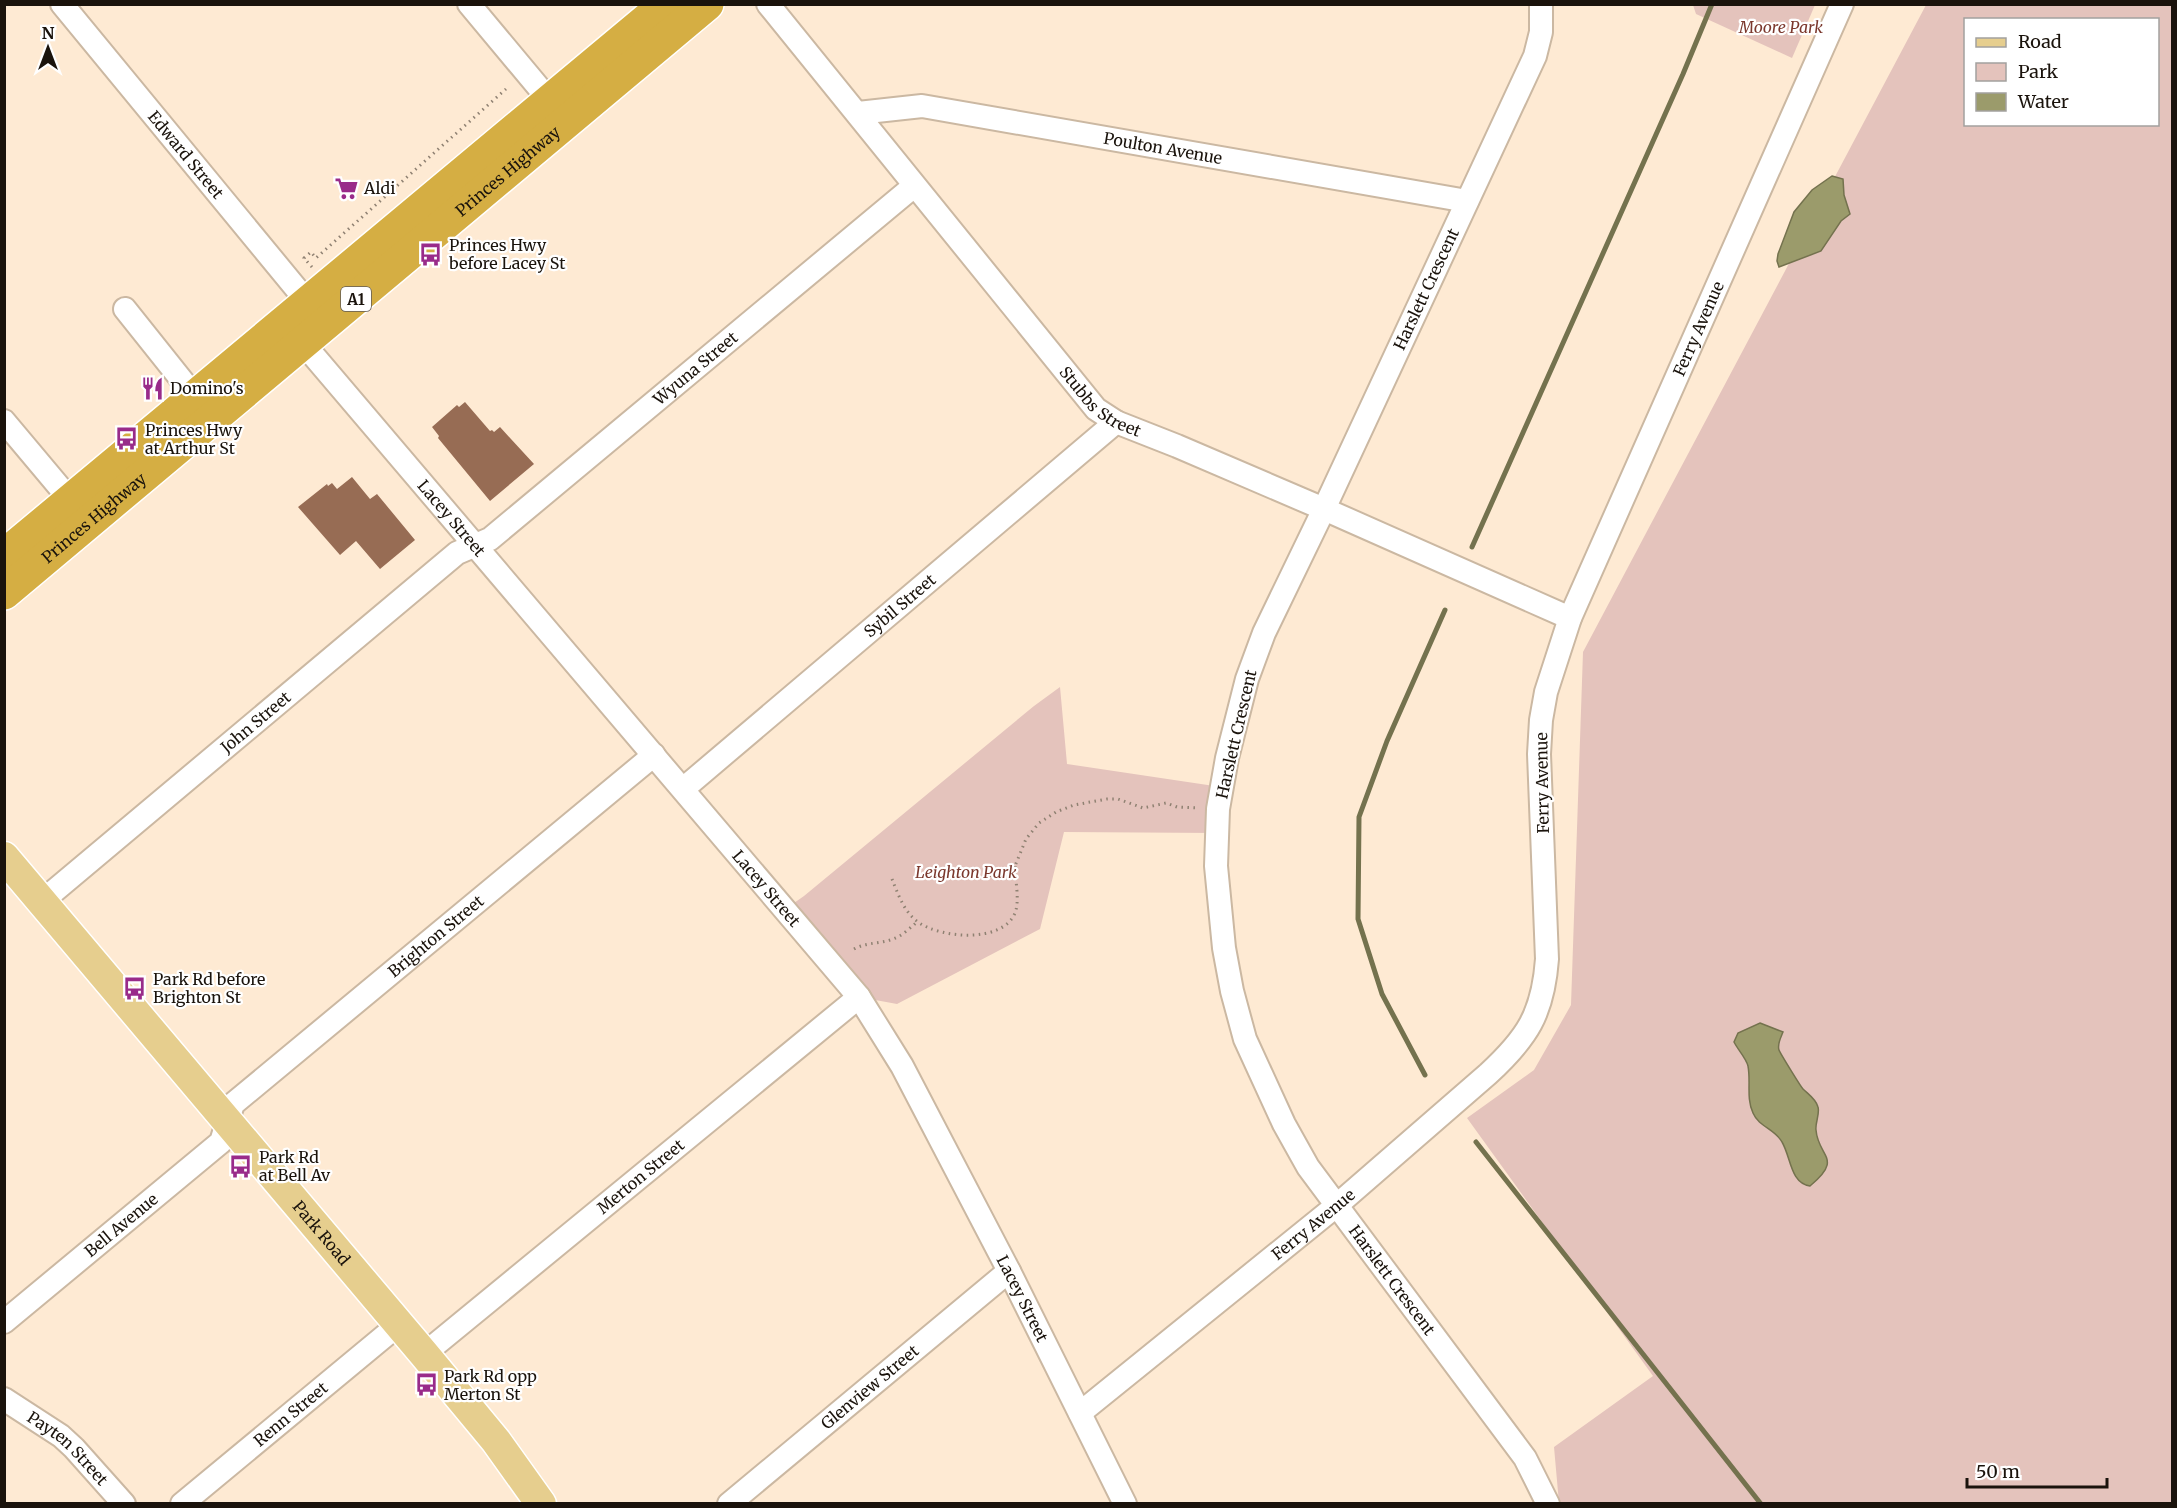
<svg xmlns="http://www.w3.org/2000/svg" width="2177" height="1508" viewBox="0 0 2177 1508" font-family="Merriweather,serif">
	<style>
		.green { fill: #e4c3bc; fill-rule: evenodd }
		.water { fill: #9b9b6b; stroke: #74724e; stroke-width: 1.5 }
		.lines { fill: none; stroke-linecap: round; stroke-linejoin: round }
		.stream { stroke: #74724e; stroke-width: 5 }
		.building { fill: #976c54 }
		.minor-casing { stroke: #cbb8a2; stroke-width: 26 }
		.major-casing { stroke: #fff; stroke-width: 33 }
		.highway-casing { stroke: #fff; stroke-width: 36 }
		.path { stroke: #8f8172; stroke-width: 3; stroke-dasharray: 1.5 4.5; stroke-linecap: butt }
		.minor { stroke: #fff; stroke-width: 22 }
		.major { stroke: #e6ce8e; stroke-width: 30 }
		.highway { stroke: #d5ae43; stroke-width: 33 }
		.labels { text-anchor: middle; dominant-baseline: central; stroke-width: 4.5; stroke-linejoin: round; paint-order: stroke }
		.shield { fill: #fff; stroke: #5f5a55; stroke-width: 1.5 }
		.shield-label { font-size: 15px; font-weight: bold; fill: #1a130c }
		.park-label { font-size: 16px; font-style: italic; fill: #7b382d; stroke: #fff }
		.street-label { font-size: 16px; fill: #1a130c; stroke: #fff }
		.poi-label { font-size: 16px; fill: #1a130c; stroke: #fff; text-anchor: start }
	</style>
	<rect width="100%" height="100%" fill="#feead3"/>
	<g class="green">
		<polygon points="1693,5 1693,4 1815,5 1792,58 1696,14"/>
		<path d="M1926 5H2172V1503H1559L1554 1447 1653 1376 1467 1118 1534 1070 1571 1005 1583 652ZM1966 20H2158V124H1966Z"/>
		<polygon points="1060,687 1067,764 1221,787 1216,833 1064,832 1040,929 897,1004 859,997 784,910 804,896 1034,706"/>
	</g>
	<g class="water">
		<polygon points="1832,176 1843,179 1844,195 1850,214 1841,221 1821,251 1779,267 1777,261 1778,254 1794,212 1812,190"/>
		<path d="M1760 1023 1783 1032C1781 1037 1777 1044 1779 1050 1780 1053 1801 1087 1803 1089 1808 1094 1816 1099 1818 1107 1820 1114 1815 1123 1816 1130 1818 1157 1844 1158 1810 1186 1790 1183 1791 1157 1782 1142 1775 1129 1759 1127 1753 1113 1746 1098 1751 1082 1748 1066 1746 1058 1738 1050 1734 1042L1738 1033Z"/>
	</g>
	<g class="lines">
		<g class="stream">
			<polyline points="1472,547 1683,74 1712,4"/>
			<polyline points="1425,1075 1382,994 1358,919 1359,817 1387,741 1445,610"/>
			<polyline points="1476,1142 1761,1504"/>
		</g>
	</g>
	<g class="building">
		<polygon points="465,402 490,431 492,430 494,432 500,427 534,464 490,501 438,438 439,436 432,427 457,405 459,407"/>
		<polygon points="352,477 370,499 377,494 415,540 380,569 356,541 340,555 298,507 327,484 328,486 332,483 337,489"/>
	</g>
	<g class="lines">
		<defs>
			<g id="minor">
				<path id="s1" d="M62 4 309 304"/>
				<polyline points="469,4 550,101"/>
				<path id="s2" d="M768 4 1096 409 1116 422 1177 446 1324 509 1570 618"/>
				<path id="s3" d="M1541 4V32L1535 56 1324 509 1264 633 1247 679 1227 758 1218 809 1216 866 1224 948 1232 991 1245 1039 1284 1124 1308 1167 1525 1458 1548 1504"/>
				<path id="s4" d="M858 113 922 106 1467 201"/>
				<polyline points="125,309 196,398"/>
				<path id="s5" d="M302 342 859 997 902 1066 1009 1271 1125 1504"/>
				<polyline points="4,421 72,502"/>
				<path id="s6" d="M683 789 1116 422"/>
				<path id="s7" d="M41 902 457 553 490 539 914 186"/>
				<path id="s8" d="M4 1322 221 1142 233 1104 654 755"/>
				<path id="s9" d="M424 1354 859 997"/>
				<path id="s10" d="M4 1399 61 1436 74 1448 124 1504"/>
				<path id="s11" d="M1080 1413 1336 1206 1488 1074C1527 1038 1543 1014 1547 959L1539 754 1541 720 1546 692 1570 618 1842 4"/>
				<path id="s12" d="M182 1504 398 1325"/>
				<path id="s13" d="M729 1504 1009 1271"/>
			</g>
			<g id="major">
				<path id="s14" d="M4 857 424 1354 496 1441 541 1504"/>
			</g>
			<g id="highway">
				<polyline points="4,556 666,4"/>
				<path id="s15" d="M4 593 707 4"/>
			</g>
		</defs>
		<use href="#minor" class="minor-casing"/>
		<use href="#major" class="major-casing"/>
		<use href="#highway" class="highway-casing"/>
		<g class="path">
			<polyline points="312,267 304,258 311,252 316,258 506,89"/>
			<polyline points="989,876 1015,866 1026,839 1039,823 1056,812 1074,805 1107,799 1118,799 1143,808 1166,803 1177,807 1199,808"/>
			<path d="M892 879C898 894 904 912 918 922 940 938 1002 944 1015 913 1020 900 1015 880 1015 866"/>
			<path d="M854 949C867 942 880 944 893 939 902 936 910 928 917 922"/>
		</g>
		<use href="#minor" class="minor"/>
		<use href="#major" class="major"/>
		<use href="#highway" class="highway"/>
	</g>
	<defs>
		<symbol id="supermarket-bare" viewBox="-9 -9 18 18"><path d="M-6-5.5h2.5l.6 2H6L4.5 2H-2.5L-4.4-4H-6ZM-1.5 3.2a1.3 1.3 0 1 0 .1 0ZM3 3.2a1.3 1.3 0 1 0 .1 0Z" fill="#992b8a" stroke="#fff" stroke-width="2.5" paint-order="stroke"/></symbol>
		<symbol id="bus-bare" viewBox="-9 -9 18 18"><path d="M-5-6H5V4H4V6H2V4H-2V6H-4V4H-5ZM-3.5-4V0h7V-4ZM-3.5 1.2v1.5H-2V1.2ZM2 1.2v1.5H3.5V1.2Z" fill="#992b8a" stroke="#fff" stroke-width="2.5" paint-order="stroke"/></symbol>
		<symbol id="restaurant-bare" viewBox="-9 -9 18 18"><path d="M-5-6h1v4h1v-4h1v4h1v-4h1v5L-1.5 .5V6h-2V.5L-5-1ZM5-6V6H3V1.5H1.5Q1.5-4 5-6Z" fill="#992b8a" stroke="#fff" stroke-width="2.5" paint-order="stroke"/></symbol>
	</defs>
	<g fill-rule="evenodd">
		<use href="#supermarket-bare" x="330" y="172" width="33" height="33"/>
		<use href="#bus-bare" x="414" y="238" width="33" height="33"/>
		<use href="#restaurant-bare" x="136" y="372" width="33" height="33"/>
		<use href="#bus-bare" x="110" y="422" width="33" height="33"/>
		<use href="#bus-bare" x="118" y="972" width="33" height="33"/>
		<use href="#bus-bare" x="224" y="1150" width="33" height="33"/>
		<use href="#bus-bare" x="410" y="1368" width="33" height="33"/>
	</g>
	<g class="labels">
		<rect class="shield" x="341" y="287" width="30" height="24" rx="4.5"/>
		<g class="shield-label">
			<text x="356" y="299">A1</text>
		</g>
		<g class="park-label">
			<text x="1781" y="27">Moore Park</text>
			<text x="966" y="872">Leighton Park</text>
		</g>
		<g class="street-label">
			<text stroke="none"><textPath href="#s4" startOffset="309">Poulton Avenue</textPath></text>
			<text stroke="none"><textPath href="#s1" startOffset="195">Edward Street</textPath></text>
			<text stroke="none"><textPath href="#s15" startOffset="657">Princes Highway</textPath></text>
			<text transform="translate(1426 289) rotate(-65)">Harslett Crescent</text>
			<text stroke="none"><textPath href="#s11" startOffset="1326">Ferry Avenue</textPath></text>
			<text stroke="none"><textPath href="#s7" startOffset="846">Wyuna Street</textPath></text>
			<text stroke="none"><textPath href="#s2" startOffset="520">Stubbs Street</textPath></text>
			<text stroke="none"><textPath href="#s15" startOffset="117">Princes Highway</textPath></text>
			<text stroke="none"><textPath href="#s5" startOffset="231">Lacey Street</textPath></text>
			<text stroke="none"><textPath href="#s6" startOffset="284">Sybil Street</textPath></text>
			<text stroke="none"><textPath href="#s7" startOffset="280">John Street</textPath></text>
			<text transform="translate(1236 734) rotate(-77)">Harslett Crescent</text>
			<text transform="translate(1542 783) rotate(-91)">Ferry Avenue</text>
			<text stroke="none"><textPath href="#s5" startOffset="717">Lacey Street</textPath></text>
			<text stroke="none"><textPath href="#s8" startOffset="585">Brighton Street</textPath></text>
			<text stroke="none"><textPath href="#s9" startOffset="280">Merton Street</textPath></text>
			<text stroke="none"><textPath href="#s11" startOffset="300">Ferry Avenue</textPath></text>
			<text stroke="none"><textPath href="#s8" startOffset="152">Bell Avenue</textPath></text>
			<text stroke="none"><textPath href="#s14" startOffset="492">Park Road</textPath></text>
			<text stroke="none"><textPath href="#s3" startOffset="1389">Harslett Crescent</textPath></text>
			<text stroke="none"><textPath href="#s5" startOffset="1203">Lacey Street</textPath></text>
			<text stroke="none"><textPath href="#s13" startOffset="183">Glenview Street</textPath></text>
			<text stroke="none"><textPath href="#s12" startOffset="141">Renn Street</textPath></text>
			<text stroke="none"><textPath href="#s10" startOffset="81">Payten Street</textPath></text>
		</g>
		<g class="poi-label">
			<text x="364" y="188">Aldi</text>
			<text x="449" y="245">Princes Hwy<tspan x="449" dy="18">before Lacey St</tspan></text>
			<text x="170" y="388">Domino's</text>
			<text x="145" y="430">Princes Hwy<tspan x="145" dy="18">at Arthur St</tspan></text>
			<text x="153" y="979">Park Rd before<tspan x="153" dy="18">Brighton St</tspan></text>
			<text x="259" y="1157">Park Rd<tspan x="259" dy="18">at Bell Av</tspan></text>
			<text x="444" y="1376">Park Rd opp<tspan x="444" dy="18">Merton St</tspan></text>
		</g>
	</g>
	<rect width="2177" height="1508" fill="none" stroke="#1a130c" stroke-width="12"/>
	<rect x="1964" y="18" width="195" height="108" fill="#ffffff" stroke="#a3a19e" stroke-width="1.5"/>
	<rect x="1976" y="38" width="30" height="9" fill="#e6ce8e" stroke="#a3a19e" stroke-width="1.5"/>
	<text x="2018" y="48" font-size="18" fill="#1a130c">Road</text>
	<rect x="1976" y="63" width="30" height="18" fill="#e4c3bc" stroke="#a3a19e" stroke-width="1.5"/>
	<text x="2018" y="78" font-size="18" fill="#1a130c">Park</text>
	<rect x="1976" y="93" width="30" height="18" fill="#9b9b6b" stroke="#a3a19e" stroke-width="1.5"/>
	<text x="2018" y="108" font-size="18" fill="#1a130c">Water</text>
	<g transform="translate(48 48)" stroke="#ffffff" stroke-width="4.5" paint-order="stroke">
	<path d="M0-4.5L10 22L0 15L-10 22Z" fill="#1a130c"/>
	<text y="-9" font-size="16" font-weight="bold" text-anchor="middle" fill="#1a130c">N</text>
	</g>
	<path d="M1967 1478v9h140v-9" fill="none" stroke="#1a130c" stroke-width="3"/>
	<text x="1976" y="1478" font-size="18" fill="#1a130c" stroke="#ffffff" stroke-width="4.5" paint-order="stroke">50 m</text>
</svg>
